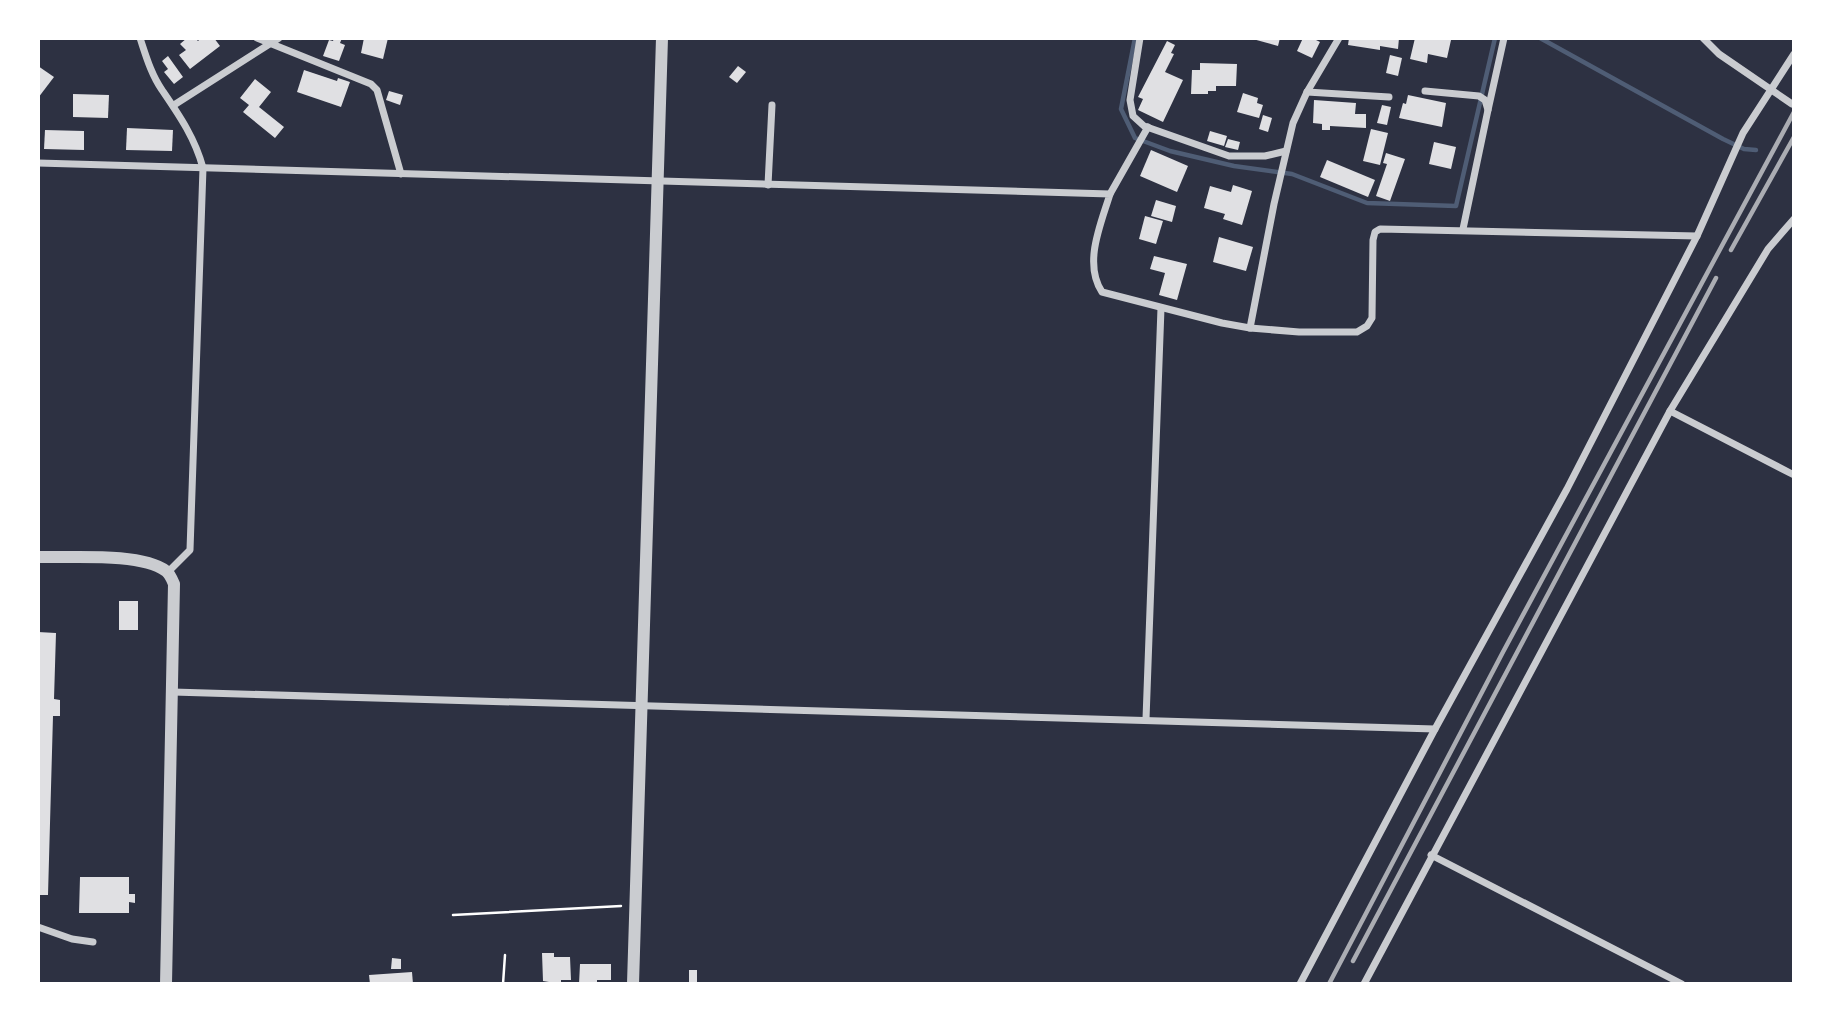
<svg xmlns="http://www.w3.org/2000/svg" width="1832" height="1022" viewBox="0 0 1832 1022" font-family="'Fira Sans Condensed',sans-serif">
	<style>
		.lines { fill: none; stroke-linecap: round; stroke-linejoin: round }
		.stream { stroke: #4f5d75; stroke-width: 4.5 }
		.building { fill: #e0e0e3 }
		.path { stroke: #fff; stroke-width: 2.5 }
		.minor { stroke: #caccd0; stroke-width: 7 }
		.tertiary { stroke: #caccd0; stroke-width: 12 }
		.rail { stroke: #abadb3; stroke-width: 4.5 }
	</style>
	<rect width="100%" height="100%" fill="#2d3142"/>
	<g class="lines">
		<g class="stream">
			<polyline points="1135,38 1121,109 1135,138 1170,151 1234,166 1292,174 1367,203 1456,206 1495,38"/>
			<polyline points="1540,38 1723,139 1744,149 1756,150"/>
		</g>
	</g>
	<g class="building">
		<polygon points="187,38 195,38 198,41 201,38 214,38 220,46 190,69 179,55 186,50 180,44"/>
		<polygon points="334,38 342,38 340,43 345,45 339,61 323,56 329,40 333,41"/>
		<polygon points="364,38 388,38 383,59 361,53"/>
		<polygon points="1249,38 1280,38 1278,46"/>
		<polygon points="1303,38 1312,38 1320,42 1312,58 1297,51"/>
		<polygon points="1349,38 1399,38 1398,49 1380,46 1380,50 1348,45"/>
		<polygon points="1415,38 1451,40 1447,58 1428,54 1427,63 1410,59"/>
		<polygon points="1167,41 1175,45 1171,53 1174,54 1165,72 1183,80 1163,122 1138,110 1143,99 1138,97"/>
		<polygon points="1390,55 1402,58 1398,76 1386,73"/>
		<polygon points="168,56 183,77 174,84 164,72 168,69 162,61"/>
		<polygon points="1200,63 1237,64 1236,86 1216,86 1216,91 1208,91 1208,94 1191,94 1192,70 1200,70"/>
		<polygon points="38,66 54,77 38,98"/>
		<polygon points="738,66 746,72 737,83 729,77"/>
		<polygon points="304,70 337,81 338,78 350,82 341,107 297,92"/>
		<polygon points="255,79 271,92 259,107 284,127 275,138 243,112 249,105 240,98"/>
		<polygon points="389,91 403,95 400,105 386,100"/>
		<polygon points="1243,93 1258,98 1257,103 1263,105 1259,118 1237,112"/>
		<polygon points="73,94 109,95 108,118 73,117"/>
		<polygon points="1408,95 1446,103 1442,127 1399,118 1403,103 1406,104"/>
		<polygon points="1314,100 1356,103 1355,114 1366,114 1366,128 1330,126 1330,130 1322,130 1322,124 1313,123"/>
		<polygon points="1382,105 1391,107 1387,125 1377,123"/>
		<polygon points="1263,115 1272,118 1268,132 1259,129"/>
		<polygon points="127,128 173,130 172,151 126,150"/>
		<polygon points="1371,129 1388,133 1380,165 1363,161"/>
		<polygon points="45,130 84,131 84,150 44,149"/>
		<polygon points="1210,131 1227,136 1224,146 1207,141"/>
		<polygon points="1228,139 1240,142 1238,150 1225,147"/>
		<polygon points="1434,142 1456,147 1451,169 1429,164"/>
		<polygon points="1151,150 1188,166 1177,192 1140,176"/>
		<polygon points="1386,153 1405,159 1390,201 1376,196 1387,164 1383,163"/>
		<polygon points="1327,160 1375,180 1368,197 1320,177"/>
		<polygon points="1233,185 1252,191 1242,225 1223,219 1225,214 1204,208 1210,186 1231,192"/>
		<polygon points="1156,200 1176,206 1172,222 1151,216"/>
		<polygon points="1145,216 1163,221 1156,244 1139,239"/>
		<polygon points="1219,237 1253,247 1246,271 1213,262"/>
		<polygon points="1154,256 1187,264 1177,300 1159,295 1165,273 1150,269"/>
		<rect x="119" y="601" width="19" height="29"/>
		<polygon points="38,632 56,633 54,699 60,700 60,716 53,716 48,895 38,895"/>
		<polygon points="80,877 129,877 129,894 135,894 135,903 129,902 129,913 79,913"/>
		<polygon points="542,953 554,953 554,957 570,957 571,980 561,980 561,984 543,981"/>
		<polygon points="392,958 401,959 401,969 391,969"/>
		<polygon points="580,964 611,964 611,980 597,980 597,984 579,984"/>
		<rect x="689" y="970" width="8" height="14"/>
		<polygon points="412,972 413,984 370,984 369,975"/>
	</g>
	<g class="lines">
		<g class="path">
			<polyline points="453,915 621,906"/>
			<polyline points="503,984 505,955"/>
		</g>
		<g class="minor">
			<path d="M140 38C146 56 151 74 162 90 179 115 195 138 203 168L190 550 168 572"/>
			<polyline points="257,38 371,84 377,90 401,174"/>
			<polyline points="1140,38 1130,100 1133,116 1144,126 1229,156 1265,156 1286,151"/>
			<polyline points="1703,38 1719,54 1792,104"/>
			<polyline points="1425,91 1479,96 1485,100 1488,110 1463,229"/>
			<polyline points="1307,92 1389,97"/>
			<polyline points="174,105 279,38"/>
			<polyline points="1488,110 1504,38"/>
			<path d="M38 163 1110 194C1101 224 1083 263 1102 292L1222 323 1250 328 1299 332H1357L1367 326 1372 318 1373 240 1375 232 1380 229 1697 236"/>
			<polyline points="768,185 772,105"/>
			<polyline points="1110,194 1148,127"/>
			<polyline points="1250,328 1274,204 1293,123 1307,92 1339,38"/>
			<polyline points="1670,411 1794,475"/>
			<polyline points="173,692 1435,729"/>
			<polyline points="1146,719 1161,308"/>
			<polyline points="1431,855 1682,984"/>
			<polyline points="38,927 72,939 93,942"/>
			<polyline points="1300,984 1435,729 1567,489 1697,236 1743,133 1794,54"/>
			<polyline points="1364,984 1670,411 1768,249 1794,219"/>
		</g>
		<g class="tertiary">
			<path d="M38 557C70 558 141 552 166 571 170 574 172 579 174 584L166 984"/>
			<polyline points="633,984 662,38"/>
		</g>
		<g class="rail">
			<polyline points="1731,250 1794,137"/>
			<polyline points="1353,961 1716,278"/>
			<polyline points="1329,984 1503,652 1794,112"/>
		</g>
	</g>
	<rect width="1832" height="1022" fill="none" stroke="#ffffff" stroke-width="80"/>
</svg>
